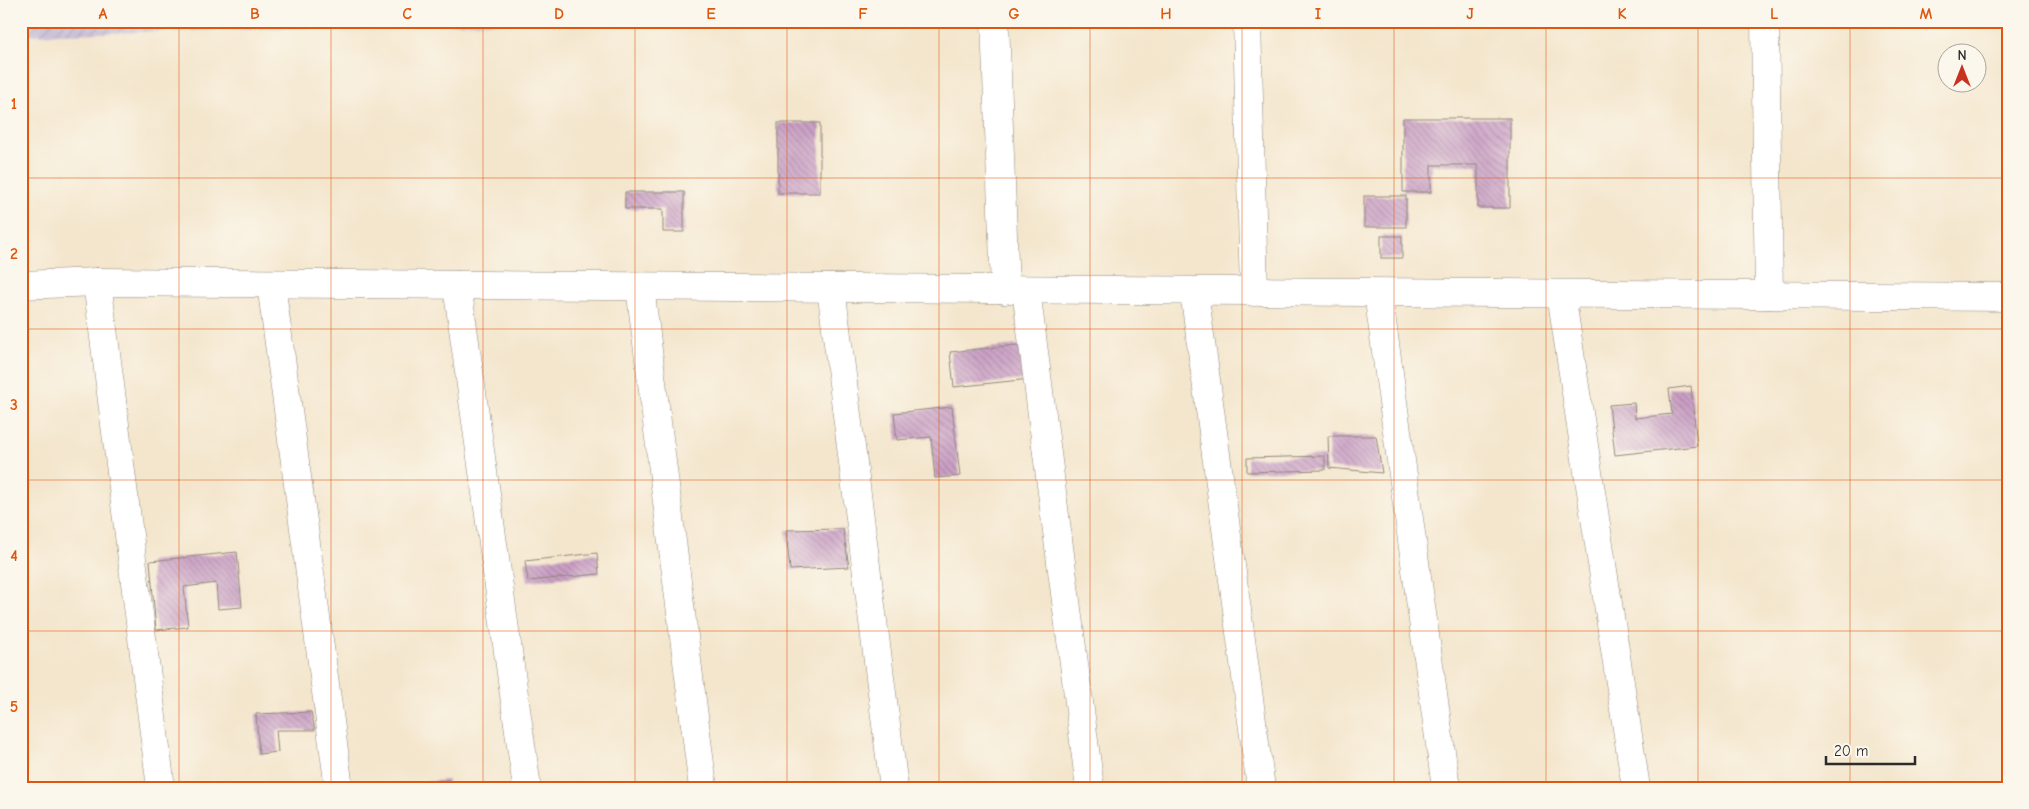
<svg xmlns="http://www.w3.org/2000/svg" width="2029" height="809" viewBox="0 0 2029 809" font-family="'Comic Neue',sans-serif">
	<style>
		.industrial { fill: url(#industrial-furrows) }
		.building { fill: url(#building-back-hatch) }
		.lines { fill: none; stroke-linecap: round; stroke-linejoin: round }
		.street-casing { stroke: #90887c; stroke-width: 29 }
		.street { stroke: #fff; stroke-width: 28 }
		.grid { fill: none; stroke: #df570e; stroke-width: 1; stroke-opacity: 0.55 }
		.neatline { fill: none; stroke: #df570e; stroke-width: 2 }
		.grid-label { font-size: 16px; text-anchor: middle; font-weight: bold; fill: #df570e }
	</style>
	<defs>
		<pattern id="industrial-furrows" width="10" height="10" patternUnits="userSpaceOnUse" patternTransform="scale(1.25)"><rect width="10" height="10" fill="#c9bfd7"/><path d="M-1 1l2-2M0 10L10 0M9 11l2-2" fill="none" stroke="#ada4b9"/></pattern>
		<pattern id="building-back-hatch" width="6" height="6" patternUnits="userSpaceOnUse" patternTransform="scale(1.25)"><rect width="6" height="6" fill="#cba0c6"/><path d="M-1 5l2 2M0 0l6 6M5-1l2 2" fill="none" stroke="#a583a1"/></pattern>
	</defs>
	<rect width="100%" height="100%" fill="#fbf7ec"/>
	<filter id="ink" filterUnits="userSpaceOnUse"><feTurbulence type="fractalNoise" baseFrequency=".02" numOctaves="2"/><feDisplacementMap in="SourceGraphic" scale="10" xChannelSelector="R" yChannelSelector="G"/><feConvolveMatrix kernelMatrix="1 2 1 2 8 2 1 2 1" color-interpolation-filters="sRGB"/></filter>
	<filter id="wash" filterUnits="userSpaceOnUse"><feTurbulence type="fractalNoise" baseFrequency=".0096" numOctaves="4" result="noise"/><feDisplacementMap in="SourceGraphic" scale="20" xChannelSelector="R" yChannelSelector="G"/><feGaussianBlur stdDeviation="1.12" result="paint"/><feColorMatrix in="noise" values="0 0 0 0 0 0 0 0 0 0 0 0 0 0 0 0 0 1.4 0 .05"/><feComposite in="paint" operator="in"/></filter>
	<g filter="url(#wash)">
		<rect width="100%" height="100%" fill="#f4e6cd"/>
		<polygon class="industrial" points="21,21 571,21 21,35"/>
		<g id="blocks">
			<g class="building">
				<polygon points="1403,118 1510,118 1510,208 1478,208 1478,165 1431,165 1431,192 1403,192"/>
				<rect x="778" y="123" width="42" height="70"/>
				<polygon points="625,192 684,192 684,232 663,232 663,209 625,209"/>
				<rect x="1364" y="196" width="42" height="31"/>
				<rect x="1381" y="236" width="21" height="22"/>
				<polygon points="1027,344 1030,379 954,387 950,352"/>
				<polygon points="1691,386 1697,446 1615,455 1609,405 1634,403 1635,418 1672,414 1669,389"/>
				<polygon points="952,407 960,476 935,478 931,437 897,440 894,413"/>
				<polygon points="1328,436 1376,436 1382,473 1329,468"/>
				<polygon points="1325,456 1325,470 1247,472 1247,458"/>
				<polygon points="843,529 849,567 790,570 786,530"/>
				<polygon points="237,552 242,607 218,609 216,583 184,587 188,627 156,630 150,561"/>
				<polygon points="597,553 599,574 528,581 525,561"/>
				<polygon points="311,712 315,730 276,730 278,752 259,754 256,714"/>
				<polygon points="448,780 448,788 381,788 381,786"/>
			</g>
		</g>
	</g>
	<g filter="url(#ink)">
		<use href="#blocks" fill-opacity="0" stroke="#90887c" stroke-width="1"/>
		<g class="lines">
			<defs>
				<g id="street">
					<polyline points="995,21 1005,290"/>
					<polyline points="1247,21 1254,292"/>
					<polyline points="1765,21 1769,295"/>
					<polyline points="97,282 161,788"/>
					<polyline points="271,284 339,788"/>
					<polyline points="21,285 97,282 2008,297"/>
					<polyline points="457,285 527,788"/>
					<polyline points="640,287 703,788"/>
					<polyline points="831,288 894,788"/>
					<polyline points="1026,290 1090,788"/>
					<polyline points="1194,291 1261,788"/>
					<polyline points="1378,293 1446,788"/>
					<polyline points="1561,294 1636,788"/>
				</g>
			</defs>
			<use href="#street" class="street-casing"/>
			<use href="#street" class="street"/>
		</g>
	</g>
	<path class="grid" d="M179 21V788M331 21V788M483 21V788M635 21V788M787 21V788M939 21V788M1090 21V788M1242 21V788M1394 21V788M1546 21V788M1698 21V788M1850 21V788M21 178H2008M21 329H2008M21 480H2008M21 631H2008"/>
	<rect width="2029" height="809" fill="none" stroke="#fbf7ec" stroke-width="55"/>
	<g transform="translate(1962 68)"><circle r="24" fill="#fbf7ec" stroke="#a8a59f"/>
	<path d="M0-4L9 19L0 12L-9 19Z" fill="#c8321e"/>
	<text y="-8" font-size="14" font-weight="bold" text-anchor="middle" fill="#2b2b2b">N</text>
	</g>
	<path d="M1826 756v8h89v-8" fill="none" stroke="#2b2b2b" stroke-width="2.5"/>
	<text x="1834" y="756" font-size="15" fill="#2b2b2b" stroke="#fbf7ec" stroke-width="4" paint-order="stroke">20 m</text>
	<rect x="28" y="28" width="1974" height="754" class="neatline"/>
	<g class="grid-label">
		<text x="103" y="19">A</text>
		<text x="255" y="19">B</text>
		<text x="407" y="19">C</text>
		<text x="559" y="19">D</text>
		<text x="711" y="19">E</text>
		<text x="863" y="19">F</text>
		<text x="1014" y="19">G</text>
		<text x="1166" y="19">H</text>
		<text x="1318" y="19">I</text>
		<text x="1470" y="19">J</text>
		<text x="1622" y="19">K</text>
		<text x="1774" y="19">L</text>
		<text x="1926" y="19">M</text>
		<text x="14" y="109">1</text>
		<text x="14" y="259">2</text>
		<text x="14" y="410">3</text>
		<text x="14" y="561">4</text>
		<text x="14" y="712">5</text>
	</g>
</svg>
